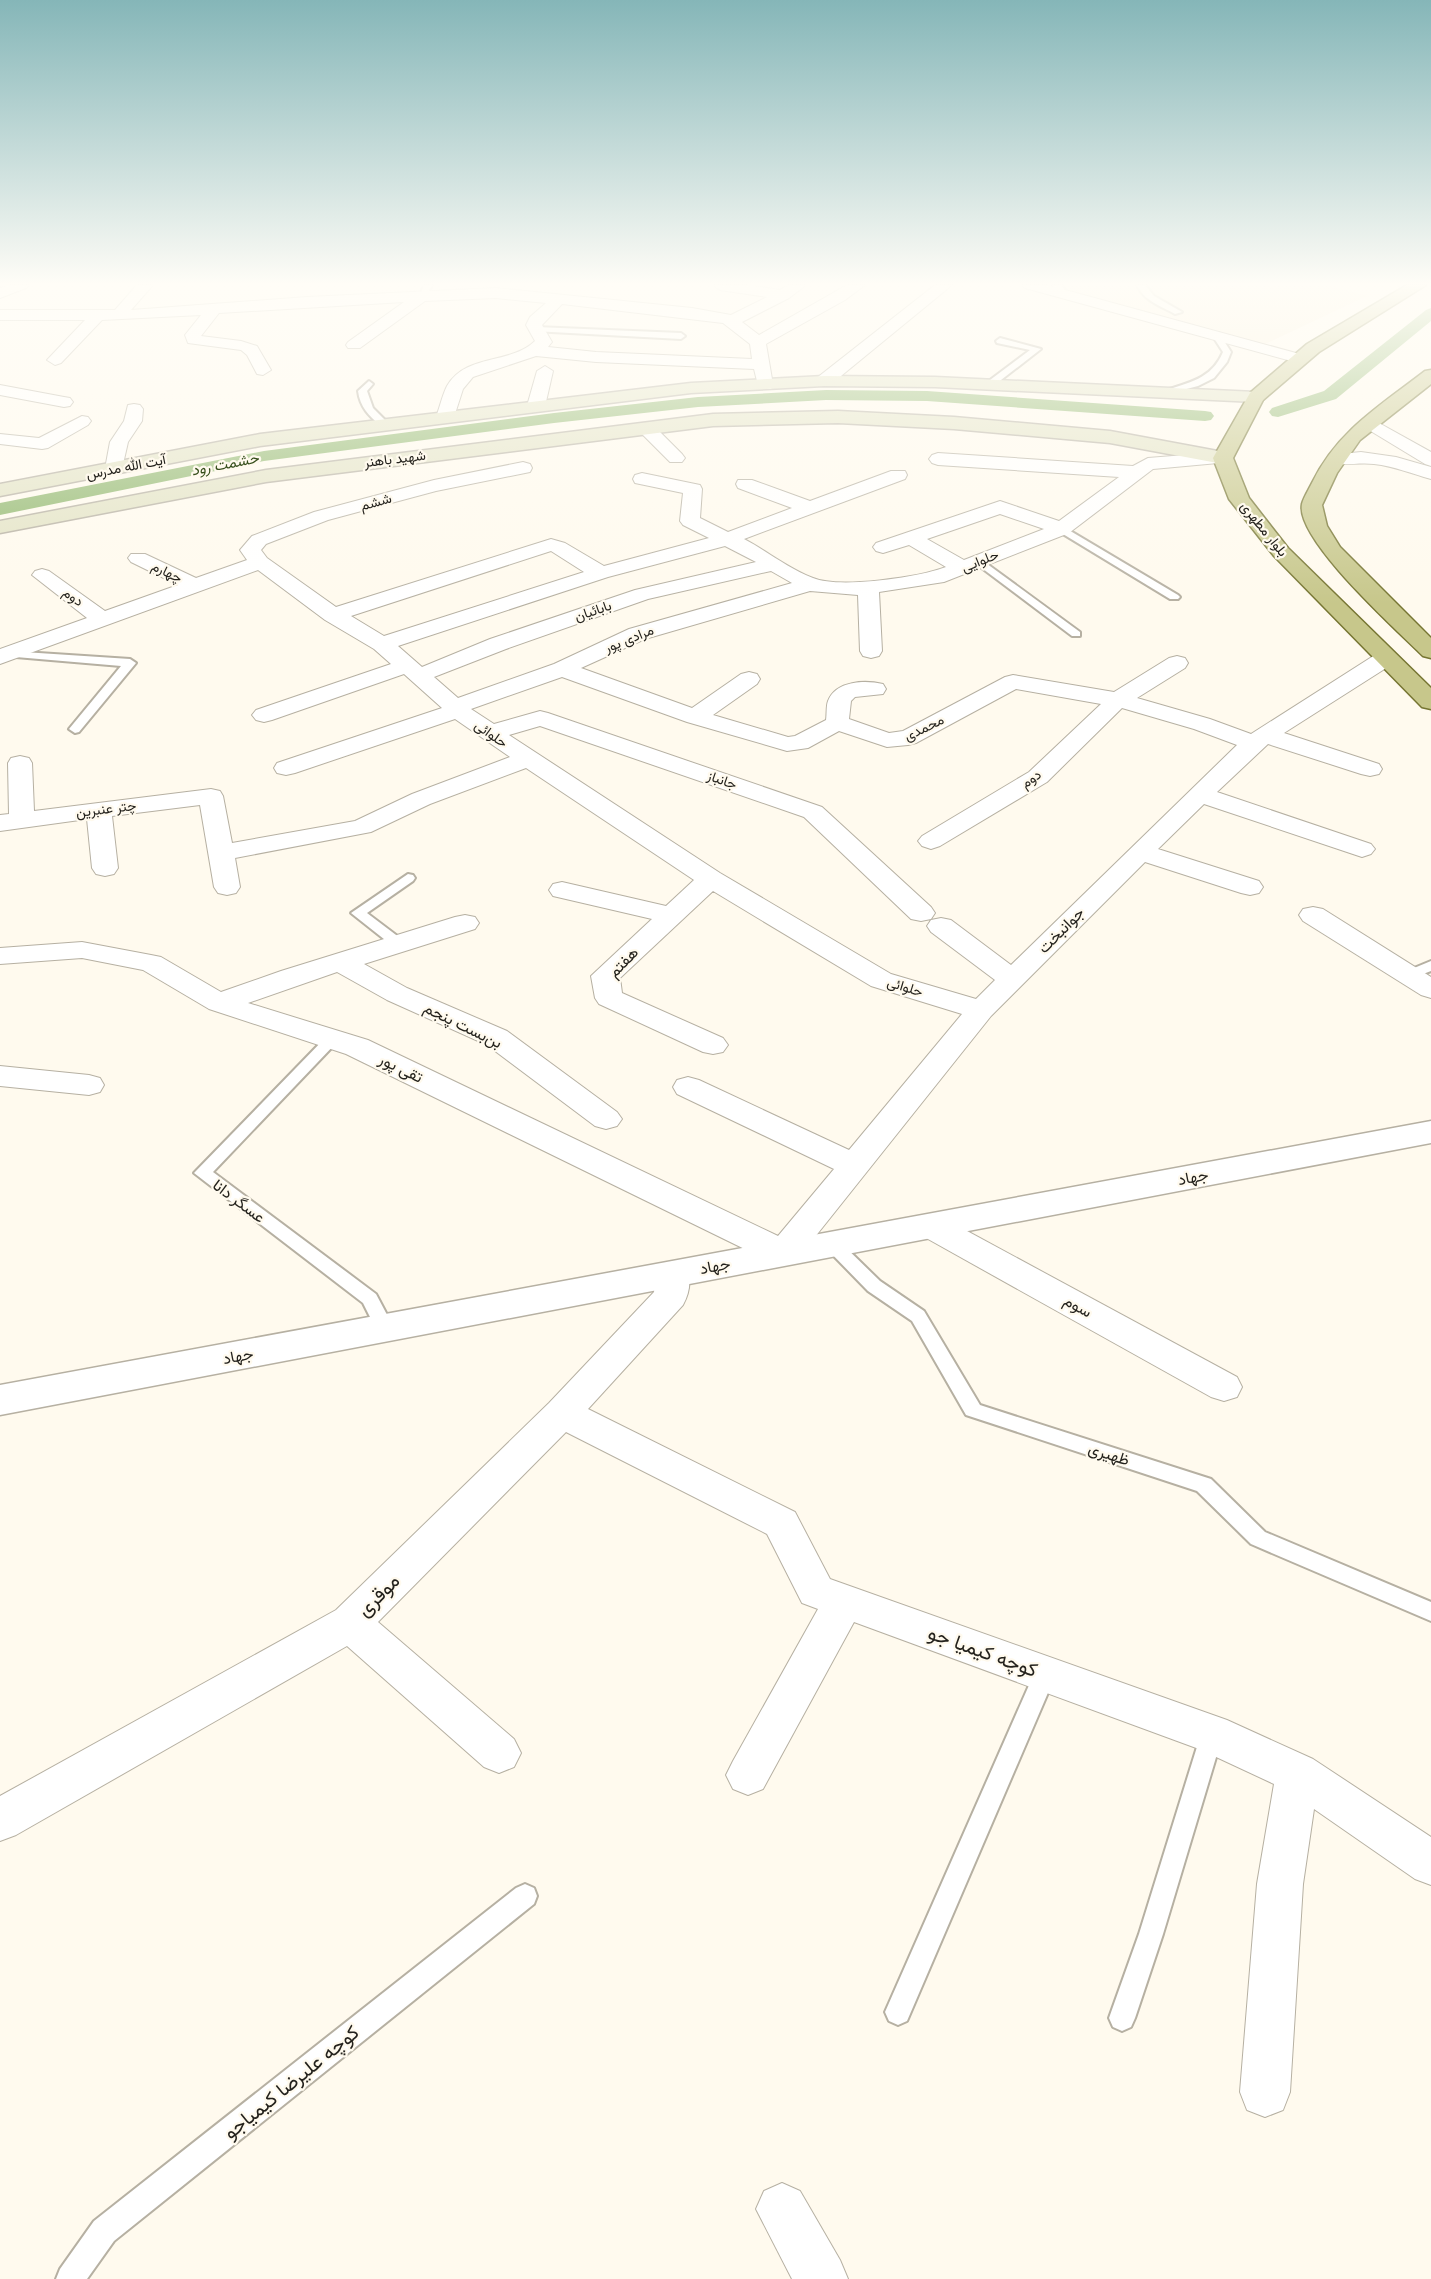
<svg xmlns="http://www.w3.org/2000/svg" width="1431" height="2279" viewBox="0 0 1431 2279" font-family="'Fira Sans',Vazirmatn,sans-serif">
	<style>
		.built { fill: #fbf1dc }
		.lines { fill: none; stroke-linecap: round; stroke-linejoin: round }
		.canal { fill: #92b86f; fill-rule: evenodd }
		.service-casing { stroke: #b6b0a2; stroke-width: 4 }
		.minor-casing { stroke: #b6b0a2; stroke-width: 2 }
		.tertiary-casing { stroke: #b6b0a2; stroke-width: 3 }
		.secondary-casing { stroke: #b6b0a2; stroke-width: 3 }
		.primary-casing { stroke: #767532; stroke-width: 3 }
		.service { fill: #fff; fill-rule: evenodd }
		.minor { fill: #fff; fill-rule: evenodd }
		.tertiary { fill: #fff; fill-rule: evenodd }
		.secondary { fill: #e3e3c5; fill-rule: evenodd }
		.primary { fill: #c7c78b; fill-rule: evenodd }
		.labels { text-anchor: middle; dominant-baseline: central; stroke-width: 4.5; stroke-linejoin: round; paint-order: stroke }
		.far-street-label { font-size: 14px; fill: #24221d; stroke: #fffaee }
		.far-water-label { font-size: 15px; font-style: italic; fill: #344d1a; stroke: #fffaee }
		.street-label { font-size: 16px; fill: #24221d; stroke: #fffaee }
		.near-street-label { font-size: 20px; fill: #24221d; stroke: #fffaee }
	</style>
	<rect width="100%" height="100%" fill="#fffaee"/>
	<polygon class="built" points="1050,285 1328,285 1367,296 1265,344"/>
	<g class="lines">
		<g class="canal">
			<polygon points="1431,308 1431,321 1336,399 1278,417 1272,416 1269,412 1272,408 1324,391 1426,310"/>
			<polygon points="826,390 927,391 1205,411 1211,412 1214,416 1211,420 1205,421 927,401 826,400 698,407 554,423 264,461 0,515 0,503 264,451 554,413 698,397"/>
		</g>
		<defs>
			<g id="service">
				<polygon points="424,285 432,285 425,298 419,298"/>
				<polygon points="1053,285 1061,285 1067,293 1060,295"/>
				<path d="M1137 285H1145L1154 296 1182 312 1175 314C1161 306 1144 301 1137 285Z"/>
				<polygon points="536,327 681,333 685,336 681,339 533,331 532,329"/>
				<path d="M1213 333H1219L1231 352 1227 362 1214 378 1198 386 1163 395V391C1188 383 1212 379 1223 352L1212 335Z"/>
				<polygon points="1000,338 1041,349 992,387 986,387 986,383 1030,350 997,343 996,341"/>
				<path d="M369 381 373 384 367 391 373 408 387 422V426H381C369 416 360 407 358 391Z"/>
				<polygon points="1062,526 1178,595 1180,597 1178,599 1170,599 1058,531 1058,527"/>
				<polygon points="979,558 1080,632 1080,636 1072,636 975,563 975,559"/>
				<polygon points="8,651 130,659 136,663 79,732 75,733 69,729 121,666 4,656 2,654"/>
				<polygon points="408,874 413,875 415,878 413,881 367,913 404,941 406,944 404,947 394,947 351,913"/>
				<polygon points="1431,961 1431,971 1407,980 1400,976 1402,973"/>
				<polygon points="332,1034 337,1036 340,1039 337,1042 213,1172 376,1294 394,1328 392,1333 385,1335 378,1333 363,1303 194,1173 327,1036"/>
				<polygon points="832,1238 838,1240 880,1281 924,1311 980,1405 1211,1479 1265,1532 1431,1602 1431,1621 1251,1544 1197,1491 966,1415 912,1321 868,1291 826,1248 823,1244 826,1240"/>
				<polygon points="1045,1664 1053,1667 1056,1674 907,2021 898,2025 889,2021 885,2012 889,2003 1034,1674 1037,1667"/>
				<polygon points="1212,1724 1220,1727 1223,1734 1163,1934 1135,2018 1131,2027 1122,2031 1113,2027 1109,2018 1139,1934 1201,1734 1204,1727"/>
				<polygon points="525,1884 534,1888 537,1896 534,1904 114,2241 87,2279 56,2279 60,2269 94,2221 516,1888"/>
			</g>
			<g id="minor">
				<polygon points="8,285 29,285 26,288 0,298 0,288"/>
				<path d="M137 285H153L131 310 307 297 496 288 692 308 731 315 767 297 720 290 713 285H748L780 290 788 285H806L789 298 742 322 759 335 847 285H865L845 300 766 344 773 385 771 389H759L754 369 596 362 536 356 473 377 463 389 454 417 451 421H439L436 417C440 407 442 396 447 386 466 353 510 365 535 341L526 325 530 317 546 303 496 298 425 301 360 348H348L346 345 348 342 404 302 219 313 201 336 241 341 257 346 271 370 263 375 257 374 247 355 241 350 188 343 185 335 201 315 102 320 61 363 55 365 47 360 85 320H0V310H115ZM562 304 723 323 750 344 752 359 596 352 548 347 552 342 542 325Z"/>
				<polygon points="935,285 952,285 830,385 818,385 816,381 818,377"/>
				<polygon points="1022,285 1047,285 1307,356 1309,359 1301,364 1295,362 1025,288"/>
				<polygon points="545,366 553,371 545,406 542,410 530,410 527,406 537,371"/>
				<polygon points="0,385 64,397 70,398 73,402 70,406 64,407 0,395"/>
				<polygon points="134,404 140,405 143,409 142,421 128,442 121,473 107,473 105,469 110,442 124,421 128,405"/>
				<polygon points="82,416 88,417 91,421 88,425 48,448 42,449 0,444 0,434 39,438"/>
				<polygon points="1370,418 1431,452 1431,466 1425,464 1364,427 1361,423 1364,419"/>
				<polygon points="646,423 652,424 682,454 685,458 682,462 670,462 640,432 637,428 640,424"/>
				<path d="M1223 452 1229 454 1232 458 1229 462 1153 469 1069 533 944 582 879 592 882 651 879 656 871 658 863 656 860 651 858 595 810 591 645 639 581 668 692 708 741 674 749 672 757 674 760 679 757 684 713 715 788 737 795 736 826 720C827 714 826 706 828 701 836 680 866 680 883 684L886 689 883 694 855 697 851 701 849 719 889 733 903 731 1005 677 1013 675 1114 692 1169 658 1177 656 1185 658 1188 663 1185 668 1137 698 1210 719 1251 734 1378 653 1386 651 1394 653 1397 658 1394 663 1284 733 1379 764 1382 769 1379 774 1370 776 1361 774 1268 744 1217 792 1371 844 1375 849 1371 854 1362 857 1353 854 1204 804 1158 849 1259 881 1263 887 1259 893 1250 895 1241 893 1145 862 991 1016 795 1262 783 1265 771 1262 346 1054 209 1009 143 970 82 958 0 964V948L82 942 151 955 161 957 221 992 281 971 455 917 465 915 475 917 479 923 475 929 364 964 407 988 507 1031 617 1112 622 1119 617 1126 606 1129 595 1126 487 1045 387 1000 337 972 248 1003 368 1040 778 1236 834 1169 677 1094 673 1087 677 1080 688 1077 699 1080 849 1150 962 1014 871 986 713 891 620 978 622 993 723 1038 728 1045 723 1052 713 1054 703 1052 599 1004 595 998 591 976 652 919 553 896 549 890 553 884 562 882 666 906 694 880 526 768 430 804 371 832 235 858 240 887 236 893 227 895 218 893 214 887 200 805 112 816 118 868 114 874 105 876 96 874 92 868 87 819 0 831V815L9 814 8 763 11 758 20 756 29 758 32 763 34 811 211 789 220 791 223 796 232 843 355 821 412 794 510 757 455 719 295 773 286 775 277 773 274 768 277 763 442 708 404 674 272 720 264 722 256 720 252 715 256 710 391 664 374 649 325 620 258 570 0 664V649L87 618 32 575 35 571 42 569 49 571 105 611 178 585 131 562 128 558 131 554H145L196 578 247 560 240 550 252 536 314 512 434 480 523 462 530 464 532 468 530 472 436 491 328 520 266 544 261 550 267 558 336 607 551 539 565 543 604 566 709 538 683 525 680 521 683 493 635 483 633 479 635 475 642 473 700 485 702 489 700 518 728 532 792 508 738 488 736 484 738 480H752L810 501 891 471H905L907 475 905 479 744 539C767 551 789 569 813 578 839 589 920 577 946 567L909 545 883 553 876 551 873 547 876 543 1000 501 1059 521 1119 477 938 465 932 463 929 459 932 455 938 453 1133 466 1148 458ZM1000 514 1044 529 964 560 927 539ZM725 546 756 562 635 590 490 639 422 667 398 646 608 577ZM551 551 584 572 384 636 351 616ZM771 571 792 583 629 629 554 664 458 698 434 677 506 649 648 599ZM562 677 687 722 787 751 808 748 839 731 887 747 908 745 916 743 1016 689 1101 704 1029 772 922 836 918 841 922 846 931 849 940 846 1047 782 1122 708 1194 729 1237 745 1011 965 951 920 941 918 931 920 927 926 931 932 995 980 976 999 891 974 720 873 509 735 540 726 804 817 911 919 921 921 931 919 935 913 931 907 822 807 548 713 540 711 494 724 471 709Z"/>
				<path d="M1361 452 1396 457 1431 467V479C1412 474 1394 466 1374 464 1360 462 1344 466 1331 463L1328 459 1331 455Z"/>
				<polygon points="1313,907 1323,909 1431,977 1431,998 1421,995 1303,921 1299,915 1303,909"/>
				<polygon points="0,1066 89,1075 100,1078 104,1085 100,1092 89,1095 0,1086"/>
				<polygon points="931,1214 943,1218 1237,1377 1242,1387 1237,1397 1224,1401 1211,1397 919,1234 914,1226 919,1218"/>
				<path d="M673 1262 685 1265C692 1278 690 1292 683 1305L588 1409 795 1512 830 1579 1227 1720 1313 1759 1431 1837V1885L1415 1879 1314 1809 1303 1884 1290 2092 1283 2110 1265 2117 1247 2110 1240 2092 1257 1884 1274 1784 1199 1749 854 1622 763 1789 748 1795 733 1789 726 1775 733 1761 818 1609 802 1603 767 1534 566 1432 378 1622 514 1739 521 1753 514 1767 499 1773 484 1767 347 1646 16 1835 0 1841V1796L336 1610 549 1403 654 1292 656 1274 661 1265Z"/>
				<polygon points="782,2183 800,2191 840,2260 848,2279 792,2279 756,2209 764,2191"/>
			</g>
			<polygon id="tertiary" points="1431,1121 1431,1143 0,1415 0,1385"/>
			<g id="secondary">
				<polygon points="824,376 935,377 1256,392 1262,393 1265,397 1262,401 1256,402 935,387 824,386 691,393 260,446 0,496 0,484 260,434 691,383"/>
				<polygon points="838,411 954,417 1110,431 1223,452 1230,454 1233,458 1230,462 1223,464 1110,443 954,429 838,423 713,426 266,482 0,533 0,521 266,470 713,414"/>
			</g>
			<g id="primary">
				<polygon points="1407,285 1426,285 1319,352 1263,400 1233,458 1249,498 1288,548 1431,688 1431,709 1422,707 1274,556 1229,499 1213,458 1250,393 1307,344"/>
				<path d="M1431 370V384L1360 440 1337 473 1322 505 1327 526 1340 547 1431 638V658L1423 656C1397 630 1295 539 1302 504 1304 497 1309 489 1312 483 1337 431 1381 405 1425 371Z"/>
			</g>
		</defs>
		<use href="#service" class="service-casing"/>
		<use href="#minor" class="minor-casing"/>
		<use href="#tertiary" class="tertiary-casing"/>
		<use href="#secondary" class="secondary-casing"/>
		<use href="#primary" class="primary-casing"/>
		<use href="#service" class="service"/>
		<use href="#minor" class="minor"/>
		<use href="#tertiary" class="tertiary"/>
		<use href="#secondary" class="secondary"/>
		<use href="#primary" class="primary"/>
	</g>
	<linearGradient id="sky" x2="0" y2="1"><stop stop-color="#85b6b8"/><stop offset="0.47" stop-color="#fffdf7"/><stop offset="1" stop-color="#fffdf7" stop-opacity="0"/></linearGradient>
	<rect width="1431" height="604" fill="url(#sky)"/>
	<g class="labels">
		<g class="far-street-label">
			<text transform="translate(395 459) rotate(-7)">شهید باهنر</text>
			<text transform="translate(126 467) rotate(-11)">آیت الله مدرس</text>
			<text transform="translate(376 502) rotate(-15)">ششم</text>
			<text transform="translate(1264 529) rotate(51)">بلوار مطهری</text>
			<text transform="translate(980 561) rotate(-22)">حلوایی</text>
			<text transform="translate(167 572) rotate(25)">چهارم</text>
			<text transform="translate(73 597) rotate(35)">دوم</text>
			<text transform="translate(593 611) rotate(-19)">بابائیان</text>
			<text transform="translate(629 639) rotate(-22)">مرادی پور</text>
			<text transform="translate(924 728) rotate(-26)">محمدی</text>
			<text transform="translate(491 734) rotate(35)">حلوائی</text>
			<text transform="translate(1031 779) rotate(-35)">دوم</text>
			<text transform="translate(722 780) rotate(19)">جانباز</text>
			<text transform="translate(106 809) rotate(-7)">چتر عنبرین</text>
			<text transform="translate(905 987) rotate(17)">حلوائی</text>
		</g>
		<g class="far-water-label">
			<text transform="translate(225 464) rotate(-11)">حشمت رود</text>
		</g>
		<g class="street-label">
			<text transform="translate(1061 930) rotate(-45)">جوانبخت</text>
			<text transform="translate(623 962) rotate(-46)">هفتم</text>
			<text transform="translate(463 1025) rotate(26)">بن‌بست پنجم</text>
			<text transform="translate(401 1068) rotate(26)">تقی پور</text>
			<text transform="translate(1193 1177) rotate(-11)">جهاد</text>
			<text transform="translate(239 1201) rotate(37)">عسگر دانا</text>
			<text transform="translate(715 1266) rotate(-11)">جهاد</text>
			<text transform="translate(1078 1306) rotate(29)">سوم</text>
			<text transform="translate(238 1356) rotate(-11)">جهاد</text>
			<text transform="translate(1109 1454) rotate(18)">ظهیری</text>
		</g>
		<g class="near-street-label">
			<text transform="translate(378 1595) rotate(-45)">موقری</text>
			<text transform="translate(983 1651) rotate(20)">کوچه کیمیا جو</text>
			<text transform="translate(291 2082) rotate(-39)">کوچه علیرضا کیمیاجو</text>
		</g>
	</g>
</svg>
